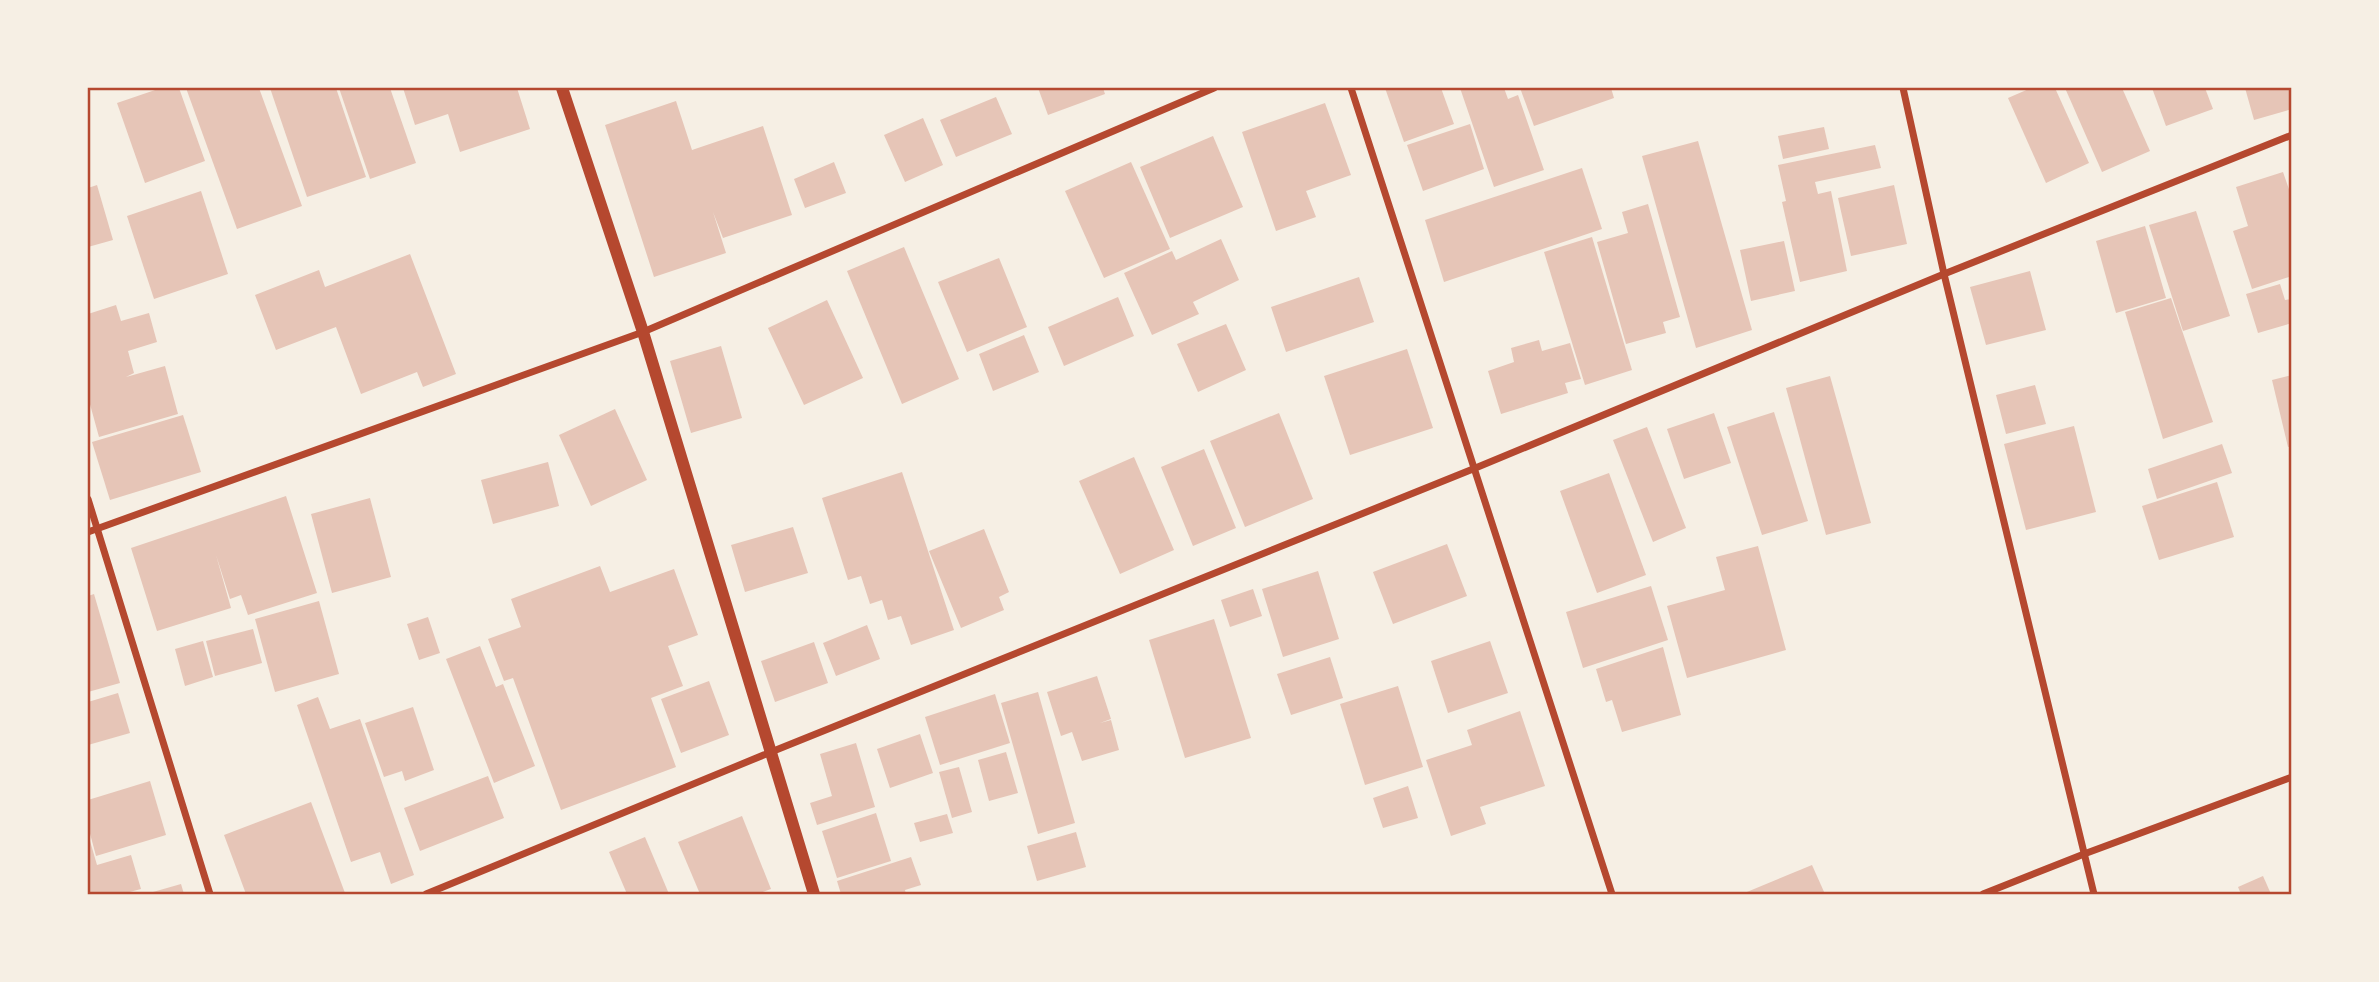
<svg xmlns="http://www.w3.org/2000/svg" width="2379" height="982" viewBox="0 0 2379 982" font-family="'PT Sans',sans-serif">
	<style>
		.building { fill: #e6c5b7 }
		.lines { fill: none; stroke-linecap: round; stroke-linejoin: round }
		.minor { stroke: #b5482f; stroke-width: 7 }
		.tertiary { stroke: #b5482f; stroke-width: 12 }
		.neatline { fill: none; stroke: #b5482f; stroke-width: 2.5 }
	</style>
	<rect width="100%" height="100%" fill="#f6efe4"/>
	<g class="building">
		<polygon points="161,88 179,88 205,161 145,183 117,103"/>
		<polygon points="186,88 259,88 302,206 237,229"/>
		<polygon points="270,88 336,88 366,177 307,197"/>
		<polygon points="339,88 390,88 416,163 370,179"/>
		<polygon points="403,88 517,88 530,129 460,152 448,114 415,125"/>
		<polygon points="1038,88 1103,88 1105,94 1048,115"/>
		<polygon points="1385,88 1441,88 1454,124 1404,142"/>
		<polygon points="1460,88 1504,88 1508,99 1518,95 1544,170 1494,187"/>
		<polygon points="1520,88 1611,88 1614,98 1534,126"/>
		<polygon points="2031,88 2055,88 2089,163 2046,183 2008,98"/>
		<polygon points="2065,88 2122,88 2150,151 2102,172"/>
		<polygon points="2152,88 2205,88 2213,109 2166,126"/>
		<polygon points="2245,88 2292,88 2292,109 2254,120"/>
		<polygon points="996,97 1012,134 956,157 940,120"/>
		<polygon points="676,101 692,150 763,126 792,215 723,238 713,212 726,253 654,277 605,125"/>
		<polygon points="1325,103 1351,175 1306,191 1316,217 1276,231 1242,132"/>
		<polygon points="923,118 943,165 905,182 884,135"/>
		<polygon points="1470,124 1484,169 1423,191 1407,145"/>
		<polygon points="1824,127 1829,149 1783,159 1778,136"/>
		<polygon points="1213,136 1243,207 1170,238 1140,167"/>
		<polygon points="1698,141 1752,330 1696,348 1642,156"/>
		<polygon points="1875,145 1881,168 1815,182 1818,194 1831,191 1847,271 1800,282 1782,202 1786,201 1778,165"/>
		<polygon points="834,162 846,193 805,208 794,179"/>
		<polygon points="1131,162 1170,249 1104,278 1065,191"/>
		<polygon points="1582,168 1602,229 1444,282 1425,220"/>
		<polygon points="2283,172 2292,198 2292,276 2252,289 2233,231 2248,226 2236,187"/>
		<polygon points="97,185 113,240 88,247 88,188"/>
		<polygon points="1894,185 1907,244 1851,256 1838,198"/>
		<polygon points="201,191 228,274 154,299 127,216"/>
		<polygon points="1648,204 1680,317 1663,322 1666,333 1626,344 1597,242 1628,233 1622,212"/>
		<polygon points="2196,211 2230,316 2183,331 2149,225"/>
		<polygon points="2145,226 2166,298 2116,313 2096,241"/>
		<polygon points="1592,237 1632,370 1585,385 1544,252"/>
		<polygon points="1221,239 1239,280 1193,302 1199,314 1152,335 1124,273 1172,251 1176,260"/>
		<polygon points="1784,241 1795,291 1751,301 1740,250"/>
		<polygon points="904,247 959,379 902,404 847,271"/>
		<polygon points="410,254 456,374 423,387 417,372 361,394 336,327 276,350 255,295 319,270 325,287"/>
		<polygon points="999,258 1027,327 967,352 938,282"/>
		<polygon points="2030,271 2046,330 1986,345 1970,287"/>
		<polygon points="1359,277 1374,322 1286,352 1271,307"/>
		<polygon points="2280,284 2285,300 2292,299 2292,323 2258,333 2246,294"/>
		<polygon points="1118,297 1134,336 1064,366 1048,327"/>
		<polygon points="2171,298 2213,422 2163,439 2125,312"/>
		<polygon points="827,300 863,378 804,405 768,328"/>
		<polygon points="116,305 121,321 149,313 157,342 128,351 134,373 126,377 165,366 178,414 99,437 88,397 88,314"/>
		<polygon points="1226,324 1246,370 1198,392 1177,344"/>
		<polygon points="1024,335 1039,372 993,391 979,354"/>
		<polygon points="1539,340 1542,351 1570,343 1581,379 1565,383 1568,393 1501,414 1488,371 1514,362 1511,348"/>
		<polygon points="721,346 742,418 691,433 670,361"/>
		<polygon points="1407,349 1433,428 1350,455 1324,376"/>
		<polygon points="2292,375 2292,446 2288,447 2272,380"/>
		<polygon points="1830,376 1871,523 1826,535 1786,388"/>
		<polygon points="2035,385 2046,424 2006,434 1996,395"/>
		<polygon points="615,409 647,480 591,506 559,435"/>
		<polygon points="1774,412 1808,521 1762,535 1727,427"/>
		<polygon points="1279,413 1313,499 1245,527 1210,441"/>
		<polygon points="1714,413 1731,463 1684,479 1667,429"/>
		<polygon points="183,415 201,472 110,500 92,442"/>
		<polygon points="2074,426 2096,512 2026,530 2004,444"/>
		<polygon points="1647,427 1686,528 1653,542 1613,440"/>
		<polygon points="2222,444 2232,473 2157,499 2148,469"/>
		<polygon points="1204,449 1236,528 1193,546 1161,467"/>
		<polygon points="1134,457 1174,550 1120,574 1079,481"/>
		<polygon points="548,462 559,506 493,524 481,480"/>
		<polygon points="902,472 954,630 911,645 901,616 888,620 882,600 870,604 861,576 848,580 822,498"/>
		<polygon points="1609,473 1646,575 1597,593 1560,491"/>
		<polygon points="2217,482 2234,537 2159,560 2142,506"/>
		<polygon points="286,496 317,593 248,615 241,595 230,599 216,555 231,608 157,631 131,548"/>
		<polygon points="370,498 391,577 332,593 311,514"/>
		<polygon points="793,527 808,573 745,592 731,545"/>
		<polygon points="984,529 1009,592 999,597 1004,610 961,628 929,551"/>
		<polygon points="1447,544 1467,596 1393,624 1373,572"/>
		<polygon points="1758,546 1786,650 1687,678 1667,606 1725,590 1716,557"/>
		<polygon points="600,566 610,592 674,569 698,635 668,646 683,686 651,698 676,767 561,810 513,678 504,681 488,639 521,627 511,599"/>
		<polygon points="1318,571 1339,639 1283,657 1262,589"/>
		<polygon points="1651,586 1668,640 1583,668 1566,612"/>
		<polygon points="1253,589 1262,616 1230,627 1221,600"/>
		<polygon points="94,594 120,683 88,692 88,596"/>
		<polygon points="319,601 339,674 275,692 255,619"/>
		<polygon points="428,617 440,653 419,660 407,624"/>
		<polygon points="1214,619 1251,738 1185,758 1149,640"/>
		<polygon points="867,625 880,659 836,676 823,643"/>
		<polygon points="253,629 262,663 215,676 206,641"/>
		<polygon points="203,641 213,677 185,686 175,649"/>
		<polygon points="1490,641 1508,693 1448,713 1431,661"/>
		<polygon points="814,642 828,683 775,702 761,661"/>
		<polygon points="480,646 496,687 503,684 535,766 494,783 446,659"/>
		<polygon points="1663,647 1681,715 1622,732 1612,700 1606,702 1596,669"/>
		<polygon points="1330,657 1343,698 1291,715 1277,674"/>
		<polygon points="1097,676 1111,719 1100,723 1111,720 1119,750 1082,761 1072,732 1061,736 1047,692"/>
		<polygon points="709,681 729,735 681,753 661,699"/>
		<polygon points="1398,686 1423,767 1365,785 1340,704"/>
		<polygon points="1038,692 1075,823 1038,834 1001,703"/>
		<polygon points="118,693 130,733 88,745 88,702"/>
		<polygon points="995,694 1010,743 940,765 925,717"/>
		<polygon points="318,697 330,729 360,719 414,875 391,884 380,852 351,862 297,705"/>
		<polygon points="413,707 434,770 405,781 402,771 384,777 365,723"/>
		<polygon points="1520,711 1545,786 1480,807 1486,824 1451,836 1426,760 1472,745 1467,730"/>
		<polygon points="920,734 933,773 890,788 877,749"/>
		<polygon points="856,743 875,807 817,825 810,803 832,796 820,754"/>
		<polygon points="1006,752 1018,793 989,801 978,760"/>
		<polygon points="959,767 972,812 952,818 939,772"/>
		<polygon points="488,776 504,818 420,851 404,808"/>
		<polygon points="150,781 166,835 96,856 88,826 88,800"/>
		<polygon points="1408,786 1418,818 1383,828 1373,798"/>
		<polygon points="311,802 345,893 246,894 224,835"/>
		<polygon points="876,813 891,861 837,878 822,831"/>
		<polygon points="947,814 953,833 920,842 914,823"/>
		<polygon points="742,816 771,889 757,894 700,894 678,842"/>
		<polygon points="1076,832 1086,867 1037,881 1027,846"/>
		<polygon points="88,834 97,865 131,855 141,889 122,894 88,894"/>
		<polygon points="645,837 669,894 627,894 609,852"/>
		<polygon points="911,857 921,885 905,890 906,894 841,894 837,881"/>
		<polygon points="1812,865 1825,894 1742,894"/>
		<polygon points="2263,876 2271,894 2241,894 2238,887"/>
		<polygon points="181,884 184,894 146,894"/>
	</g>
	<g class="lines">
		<g class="minor">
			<polyline points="1351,88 1612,894"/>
			<polyline points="1903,88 1944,274 2094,894"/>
			<polyline points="88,499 210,894"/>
			<polyline points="88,532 643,332 1214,88"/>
			<polyline points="426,894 771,752 1473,469 1944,274 2292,135"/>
			<polyline points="1983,894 2084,854 2292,777"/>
		</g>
		<polyline class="tertiary" points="562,88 643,332 814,894"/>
	</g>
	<rect width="2379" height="982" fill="none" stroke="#f6efe4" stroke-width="178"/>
	<rect x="89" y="89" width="2201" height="804" class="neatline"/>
</svg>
